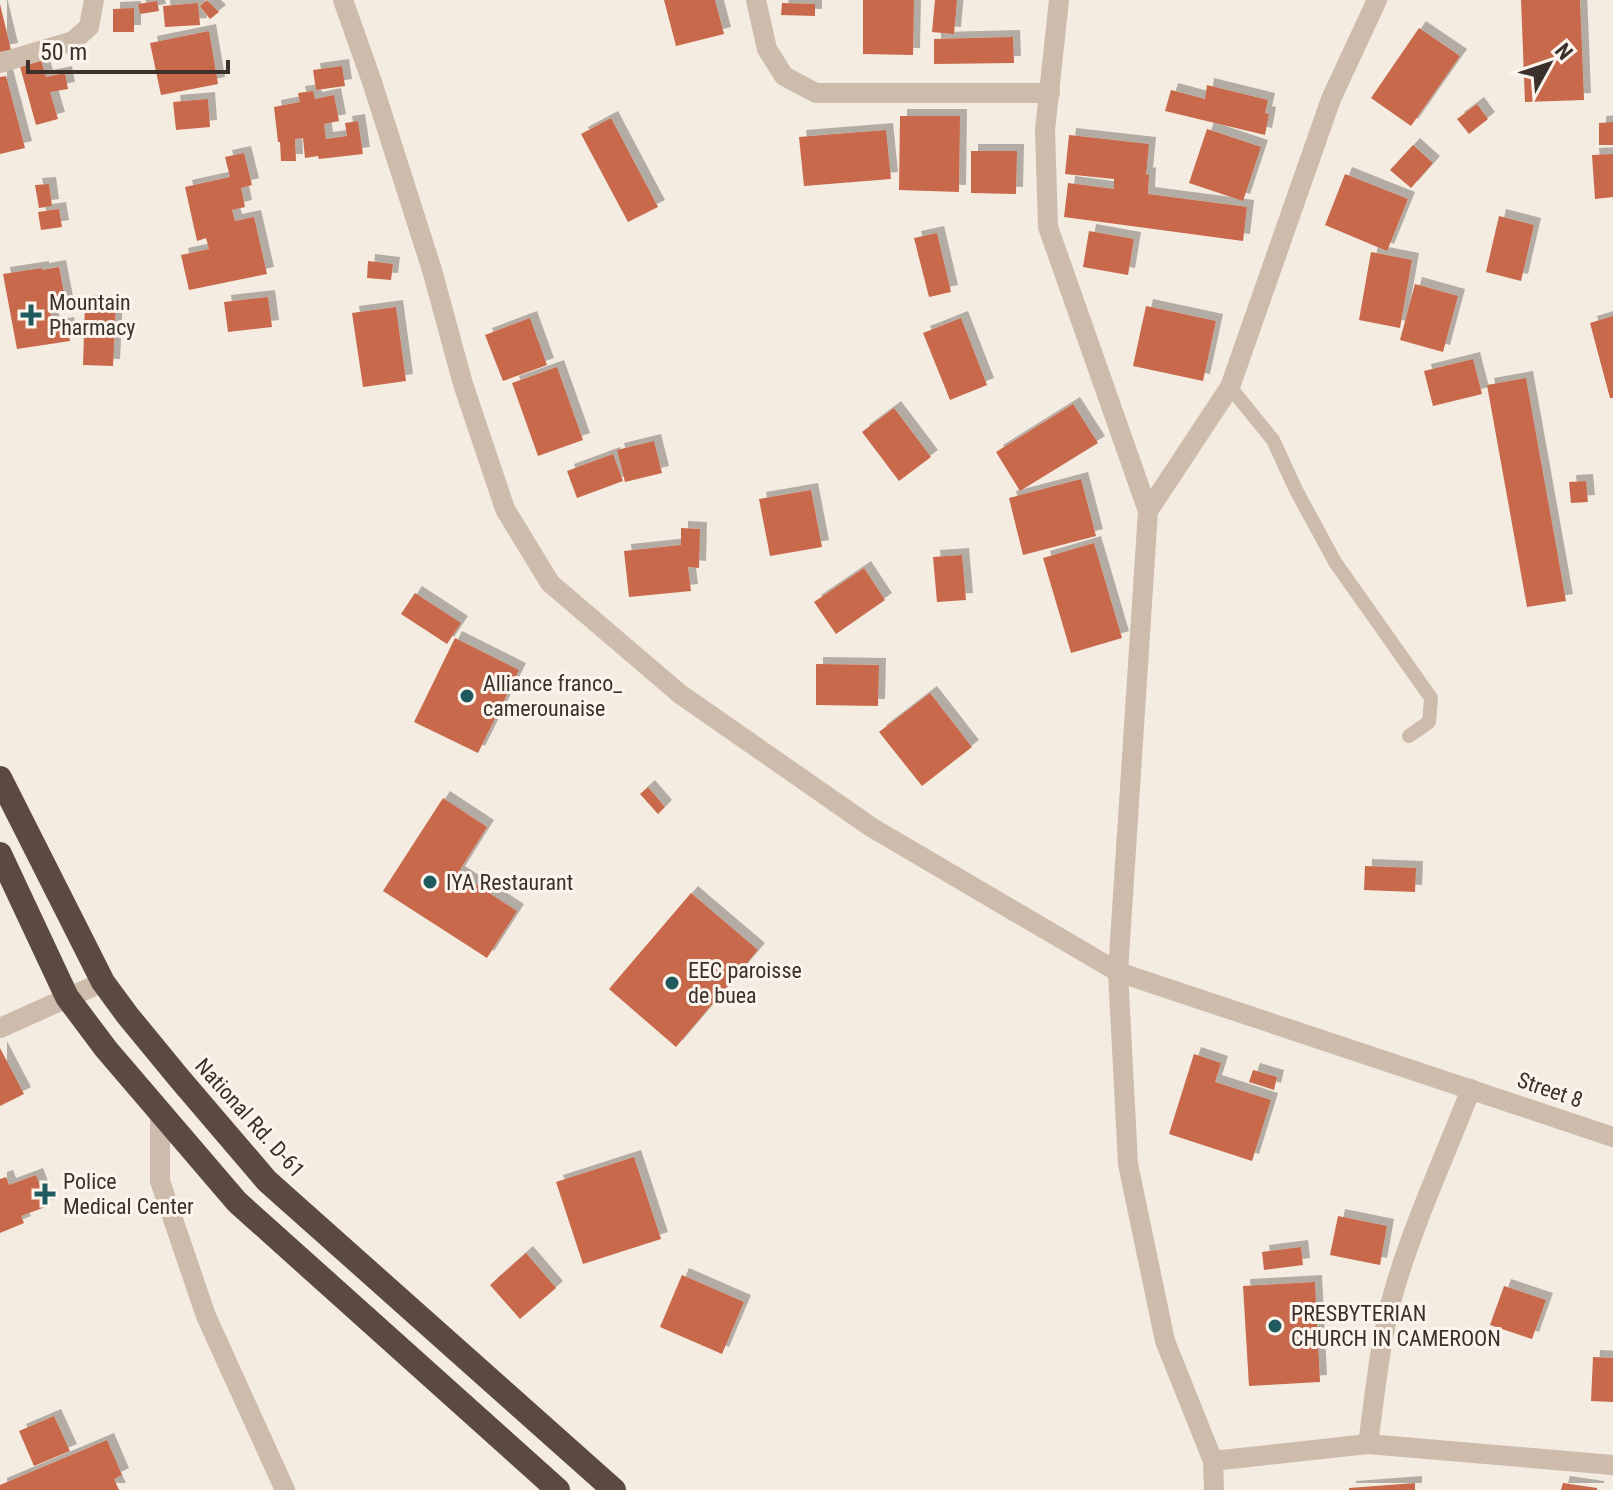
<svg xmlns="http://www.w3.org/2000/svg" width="1613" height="1490" viewBox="0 0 1613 1490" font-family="'Roboto Condensed',sans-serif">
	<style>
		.building { fill: #c8694b; filter: url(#shadow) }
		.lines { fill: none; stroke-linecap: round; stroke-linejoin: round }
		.lane { stroke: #cdbbac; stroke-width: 14 }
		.street { stroke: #cdbbac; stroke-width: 20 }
		.highway { stroke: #5c4a42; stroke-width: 24 }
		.poi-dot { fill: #1f5a5e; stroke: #fbf5ee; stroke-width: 3 }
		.labels { text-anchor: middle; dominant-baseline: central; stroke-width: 6; stroke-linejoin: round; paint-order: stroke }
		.poi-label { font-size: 22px; fill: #3b302b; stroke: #fbf5ee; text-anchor: start }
		.street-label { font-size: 22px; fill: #3b302b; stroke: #fbf5ee }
	</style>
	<defs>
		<filter id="shadow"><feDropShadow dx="7" dy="-7" stdDeviation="0" flood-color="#0004"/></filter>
	</defs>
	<rect width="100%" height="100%" fill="#f4ebe1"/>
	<g class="building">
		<polygon points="207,0 219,12 210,19 200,6"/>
		<polygon points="664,0 715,0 724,34 676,46"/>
		<polygon points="863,0 914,0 913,55 863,54"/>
		<polygon points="935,0 957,0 954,34 932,32"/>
		<polygon points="1521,0 1580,0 1584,100 1525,102"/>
		<polygon points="157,1 159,11 140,14 138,4"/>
		<polygon points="198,3 200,25 165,27 163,6"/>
		<polygon points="782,3 815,4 815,16 781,15"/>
		<polygon points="0,4 11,50 0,52"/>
		<polygon points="134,8 134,32 113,32 113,9"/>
		<polygon points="1419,28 1460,56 1411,126 1371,98"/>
		<polygon points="209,31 218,84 161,95 150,43"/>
		<polygon points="1013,37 1014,63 934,64 934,39"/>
		<polygon points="40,57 46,77 65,73 68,89 50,92 58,119 36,125 19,63"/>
		<polygon points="342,66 345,86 316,90 313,70"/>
		<polygon points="6,76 25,148 0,154 0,77"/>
		<polygon points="1207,85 1268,100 1265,113 1269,114 1265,135 1165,111 1171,90 1205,99"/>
		<polygon points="313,91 315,99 334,95 339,121 324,124 326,139 347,136 345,123 358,121 363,154 319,159 318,156 305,158 303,138 295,139 296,161 281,161 280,142 278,142 274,107 300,102 298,93"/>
		<polygon points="208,99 210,127 176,130 173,102"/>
		<polygon points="1477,104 1488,119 1469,134 1457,119"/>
		<polygon points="900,116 960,116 959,192 899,190"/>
		<polygon points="611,118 658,207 628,222 581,134"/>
		<polygon points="1613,122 1613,145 1599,145 1599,123"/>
		<polygon points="1207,129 1261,147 1243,201 1189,183"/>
		<polygon points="886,130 891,179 804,186 799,137"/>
		<polygon points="1069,135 1149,144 1146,175 1149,174 1148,194 1247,207 1243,241 1064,217 1068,183 1114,189 1114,179 1065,174"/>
		<polygon points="1413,145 1433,163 1411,188 1390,170"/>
		<polygon points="971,151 1017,151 1016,194 971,193"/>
		<polygon points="244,153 252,185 241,188 245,207 232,210 235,221 254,217 267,274 189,290 181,255 209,249 206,238 197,241 185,187 230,177 225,157"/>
		<polygon points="1613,154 1613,197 1595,199 1592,155"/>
		<polygon points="1345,174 1408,199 1387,251 1325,225"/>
		<polygon points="49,184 52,206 39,208 35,185"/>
		<polygon points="59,209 62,227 41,230 38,212"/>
		<polygon points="1499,216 1534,225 1521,281 1486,272"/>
		<polygon points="1089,231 1134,239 1128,275 1083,267"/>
		<polygon points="937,233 951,292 929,297 914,238"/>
		<polygon points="1371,252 1412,260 1400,328 1359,320"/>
		<polygon points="368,261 393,264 391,280 367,278"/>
		<polygon points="59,267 66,303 49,306 53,327 67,324 70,341 17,349 3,274 42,268 42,270"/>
		<polygon points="1415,284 1458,296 1443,352 1400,340"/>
		<polygon points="268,297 272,327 228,332 224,302"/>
		<polygon points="85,302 116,303 113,366 83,365"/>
		<polygon points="1146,306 1216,321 1203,381 1133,366"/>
		<polygon points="396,307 406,381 363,387 352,313"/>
		<polygon points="1613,316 1613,398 1610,398 1590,323"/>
		<polygon points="530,318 547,365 503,381 485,335"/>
		<polygon points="961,318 987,385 950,400 923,333"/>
		<polygon points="1473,359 1482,394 1433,406 1424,371"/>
		<polygon points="557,367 583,440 538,456 512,383"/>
		<polygon points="1526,378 1566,601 1527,607 1487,385"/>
		<polygon points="1073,404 1098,443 1020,491 996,452"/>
		<polygon points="894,408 931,457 899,481 862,432"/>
		<polygon points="654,441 662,473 625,482 617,450"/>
		<polygon points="613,454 623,481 577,498 567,471"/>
		<polygon points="1081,479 1096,536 1023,555 1009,498"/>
		<polygon points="1586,481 1588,502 1571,503 1569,482"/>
		<polygon points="811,490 822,547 770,556 759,499"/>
		<polygon points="681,528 700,529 699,568 688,567 691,591 629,597 624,551 681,545"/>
		<polygon points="1094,543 1122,638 1071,653 1043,558"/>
		<polygon points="962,555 966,600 937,602 933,557"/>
		<polygon points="864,568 885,600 836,634 814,602"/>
		<polygon points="415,593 461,623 447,644 401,614"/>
		<polygon points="455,638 519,670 478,753 414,722"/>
		<polygon points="816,664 879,665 878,706 816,705"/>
		<polygon points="930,693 972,747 922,786 879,732"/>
		<polygon points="648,787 665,807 658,814 640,794"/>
		<polygon points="443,798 487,827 458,873 517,911 487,958 383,891"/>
		<polygon points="1365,866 1416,868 1415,892 1364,890"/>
		<polygon points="691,893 758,950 676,1047 609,989"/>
		<polygon points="0,1048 24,1094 0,1106"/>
		<polygon points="1194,1054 1221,1063 1215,1082 1271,1100 1252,1161 1169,1134"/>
		<polygon points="1253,1070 1277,1077 1274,1090 1249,1082"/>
		<polygon points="634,1157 661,1239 583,1264 556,1182"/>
		<polygon points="36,1175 48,1206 21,1216 24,1223 0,1233 0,1179 6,1177 9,1185"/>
		<polygon points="1338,1216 1387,1226 1380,1265 1330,1255"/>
		<polygon points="1301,1247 1303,1265 1264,1270 1262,1252"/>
		<polygon points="526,1253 556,1288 520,1319 490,1285"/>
		<polygon points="682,1275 744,1302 722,1354 660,1327"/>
		<polygon points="1315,1282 1320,1382 1249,1386 1243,1286"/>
		<polygon points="1504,1286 1546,1300 1532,1339 1490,1325"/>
		<polygon points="1593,1357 1613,1358 1613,1402 1591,1401"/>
		<polygon points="54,1416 70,1451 34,1466 19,1431"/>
		<polygon points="107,1440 122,1475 114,1479 119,1490 0,1490 0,1485"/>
		<polygon points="1415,1483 1415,1490 1349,1490 1349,1488"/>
		<polygon points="1563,1483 1597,1488 1597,1490 1561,1490"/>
	</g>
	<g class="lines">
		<polyline class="lane" points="1230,387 1273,440 1296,490 1335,562 1431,698 1429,722 1409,736"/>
		<g class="street">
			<polyline points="343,0 372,82 432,270 463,384 505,509 550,583 680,694 871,827 1118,972 1613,1137"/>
			<polyline points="756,0 767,49 784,76 816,93 1050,93"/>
			<polyline points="1059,0 1045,130 1048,227 1148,511"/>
			<polyline points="0,63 73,41 89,27 94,0"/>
			<polyline points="0,1028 103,982"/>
			<polyline points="160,1113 160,1181 206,1316 285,1490"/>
			<path d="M1368 1444C1375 1395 1380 1338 1394 1291 1414 1222 1445 1156 1471 1089"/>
			<polyline points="1213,1461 1368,1444 1613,1465"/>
			<polyline points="1214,1490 1213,1461 1165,1341 1128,1164 1118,972 1148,511 1230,387 1331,99 1377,0"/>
		</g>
		<g class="highway">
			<polyline points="0,778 103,982 128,1016 179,1078 267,1181 614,1490"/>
			<polyline points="0,854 67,997 106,1049 237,1202 558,1490"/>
		</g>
	</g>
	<g class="poi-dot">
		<path d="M27 303h8v8h8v8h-8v8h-8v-8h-8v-8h8z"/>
		<circle cx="467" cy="696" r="8"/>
		<circle cx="430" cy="882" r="8"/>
		<circle cx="672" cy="983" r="8"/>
		<path d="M41 1182h8v8h8v8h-8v8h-8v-8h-8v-8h8z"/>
		<circle cx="1275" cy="1326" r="8"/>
	</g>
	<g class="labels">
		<g class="poi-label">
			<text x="49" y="302">Mountain<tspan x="49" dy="25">Pharmacy</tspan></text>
			<text x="483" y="683">Alliance franco_<tspan x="483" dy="25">camerounaise</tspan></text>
			<text x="446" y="882">IYA Restaurant</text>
			<text x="688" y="970">EEC paroisse<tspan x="688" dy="25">de buea</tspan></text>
			<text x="63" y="1181">Police<tspan x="63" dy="25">Medical Center</tspan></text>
			<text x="1291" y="1313">PRESBYTERIAN<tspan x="1291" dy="25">CHURCH IN CAMEROON</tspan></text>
		</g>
		<g class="street-label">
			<text transform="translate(1550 1090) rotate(19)">Street 8</text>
			<text transform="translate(250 1118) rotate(48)">National Rd. D-61</text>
		</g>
	</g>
	<g transform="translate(1549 64) rotate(50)" stroke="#fbf5ee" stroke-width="6" paint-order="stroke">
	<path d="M0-6L14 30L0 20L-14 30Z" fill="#3b302b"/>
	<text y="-12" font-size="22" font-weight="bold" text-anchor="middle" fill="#3b302b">N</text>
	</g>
	<path d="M28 60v12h200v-12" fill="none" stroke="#3b302b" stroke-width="4"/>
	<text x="40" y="60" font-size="24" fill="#3b302b" stroke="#fbf5ee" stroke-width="6" paint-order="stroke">50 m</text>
</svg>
